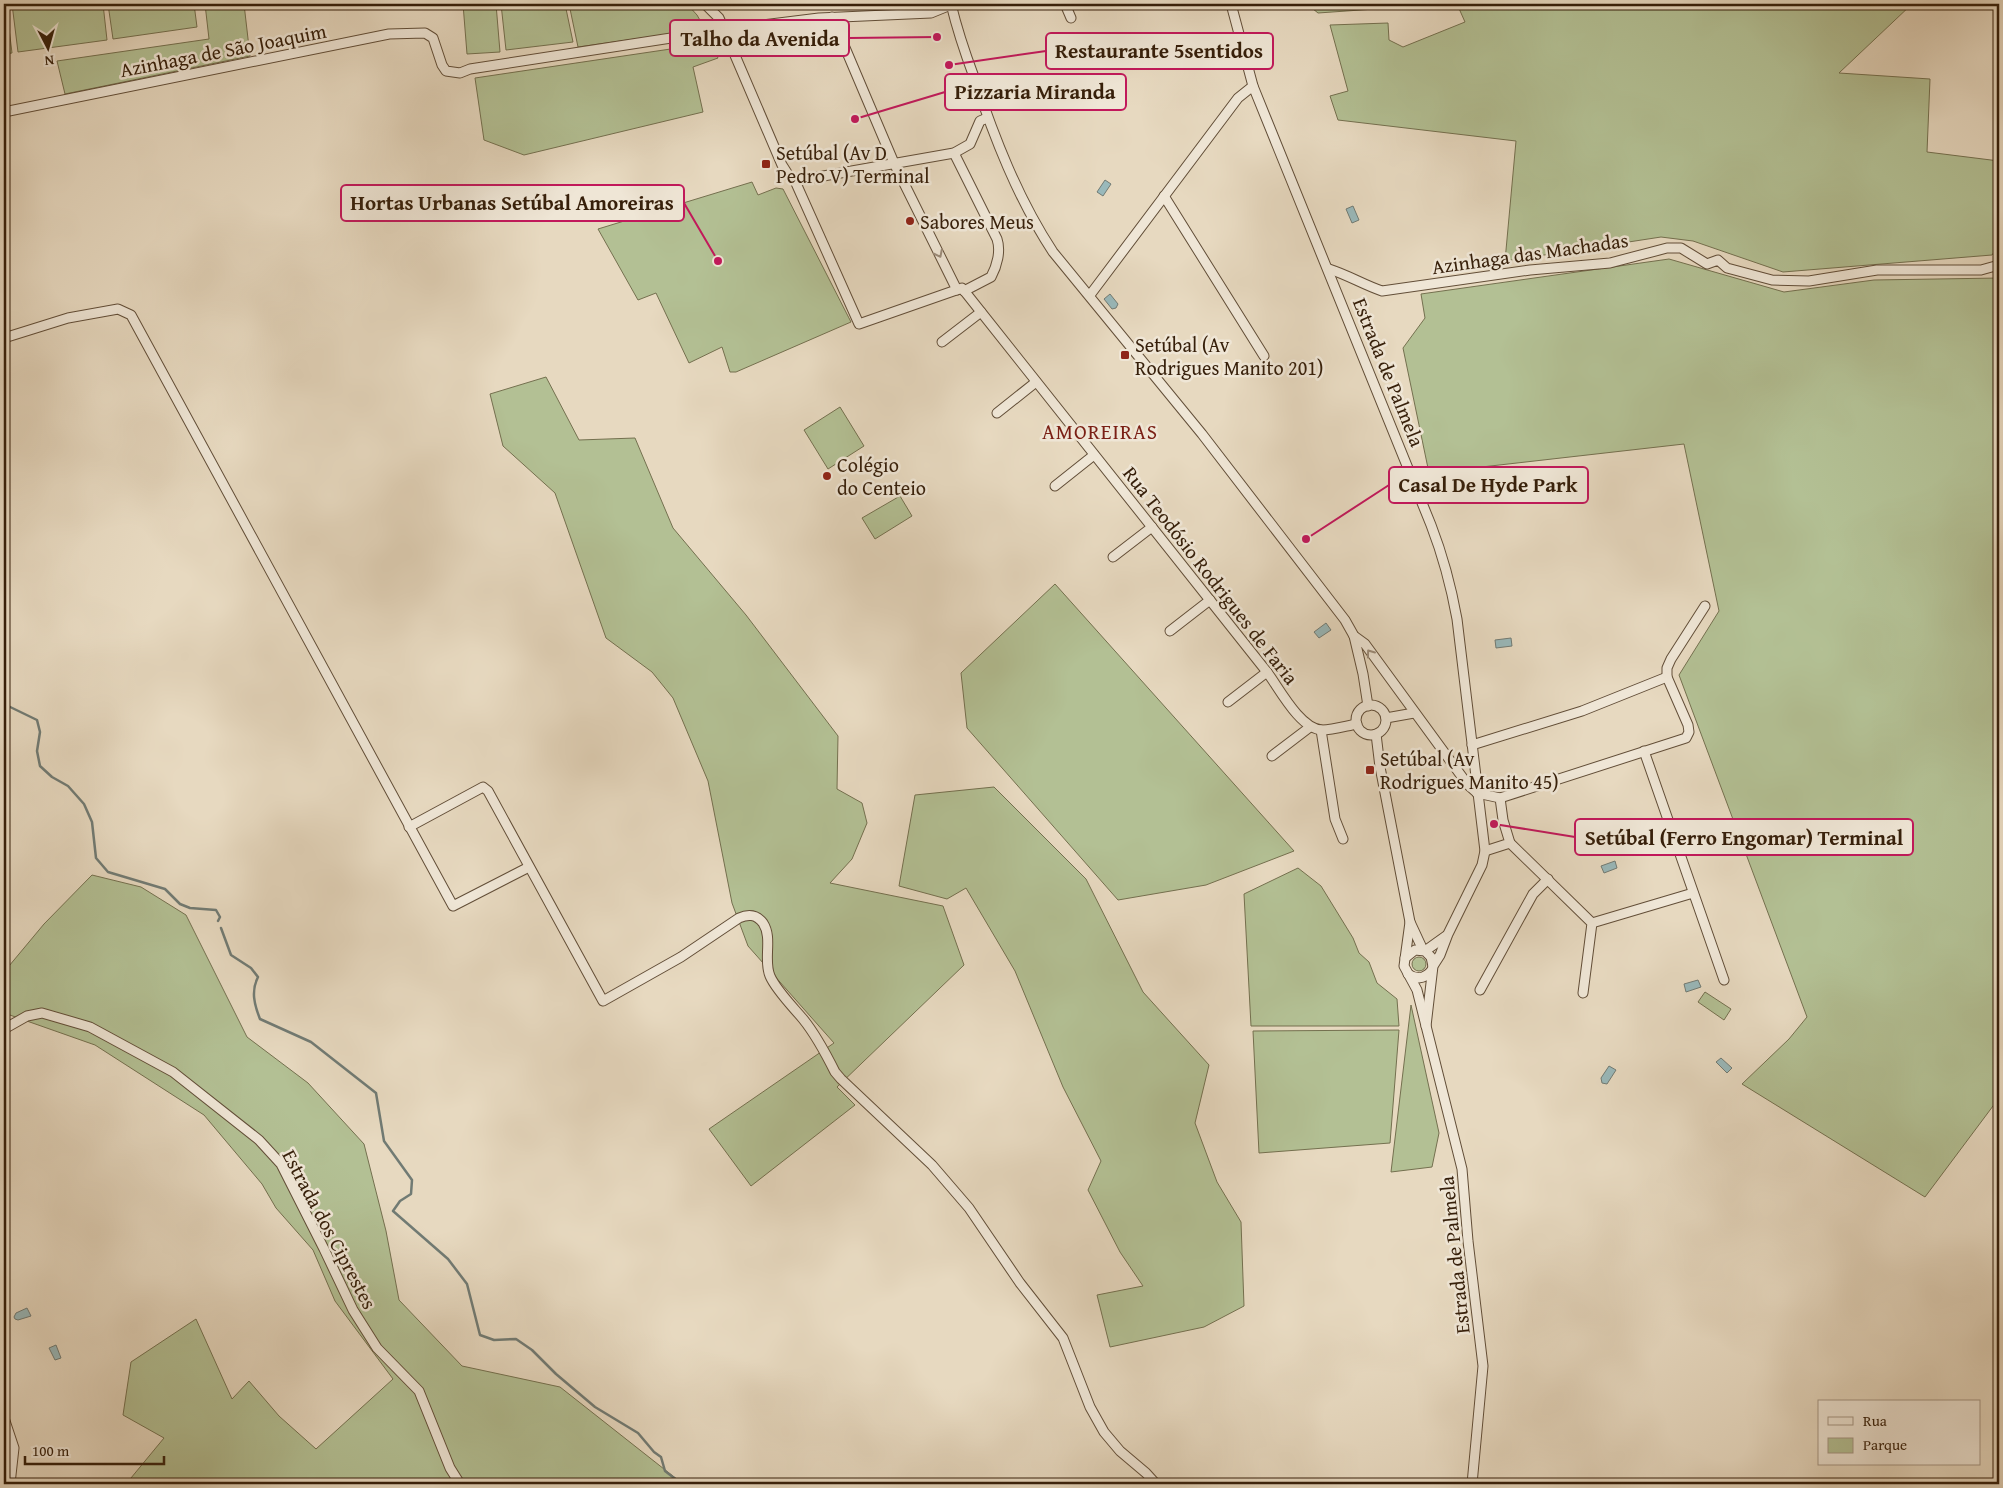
<svg xmlns="http://www.w3.org/2000/svg" width="2003" height="1488" viewBox="0 0 2003 1488" font-family="'Gentium Book Plus',serif">
	<style>
		.green { fill: #b3c094; stroke: #74704f }
		.water { fill: #99b9bb; stroke: #717b74 }
		.lines { fill: none; stroke-linecap: round; stroke-linejoin: round }
		.stream { stroke: #717b74; stroke-width: 2.5 }
		.minor-casing { stroke: #624e38; stroke-width: 11 }
		.minor { stroke: #efe6d6; stroke-width: 9 }
		.oneway { stroke: #9c8c7a }
		.poi-dot { fill: #8f2418; stroke: #efe6d6; stroke-width: 2 }
		.labels { text-anchor: middle; dominant-baseline: central; stroke-width: 5; stroke-linejoin: round; paint-order: stroke }
		.street-label { font-size: 20px; fill: #361f0a; stroke: #efe6d6 }
		.poi-label { font-size: 20px; fill: #361f0a; stroke: #efe6d6; text-anchor: start }
		.neighbourhood-label { font-size: 21px; letter-spacing: 1px; fill: #7a1f14; stroke: #efe6d6 }
		.leader { fill: none; stroke: #c2185b; stroke-width: 2 }
		.callout-dot { fill: #c2185b; stroke: #efe6d6; stroke-width: 2 }
		.callout { fill: #efe6d6; stroke: #c2185b; stroke-width: 2 }
		.callout-label { font-size: 21px; text-anchor: middle; font-weight: bold; fill: #361f0a }
	</style>
	<rect width="100%" height="100%" fill="#e7d9c0"/>
	<filter id="stains"><feTurbulence type="fractalNoise" baseFrequency=".004" numOctaves="4"/><feColorMatrix values="0 0 0 0 .2 0 0 0 0 .09 0 0 0 0 .02 0 0 0 .5 -.17"/></filter>
	<radialGradient id="worn" r=".72"><stop offset=".6" stop-color="#630" stop-opacity="0"/><stop offset="1" stop-color="#630" stop-opacity=".3"/></radialGradient>
	<g class="green">
		<polygon points="4,4 6,4 12,53 4,54"/>
		<polygon points="12,4 103,4 107,40 18,52"/>
		<polygon points="108,4 194,4 197,27 113,39"/>
		<polygon points="205,4 244,4 250,56 65,94 57,61 209,39"/>
		<polygon points="463,4 496,4 500,52 467,54"/>
		<polygon points="501,4 565,4 573,42 506,50"/>
		<polygon points="569,4 687,4 697,15 705,29 578,47"/>
		<polygon points="1307,4 1408,4 1403,7 1318,13"/>
		<polygon points="1457,4 1912,4 1839,73 1930,79 1927,152 1999,161 1999,245 1992,255 1783,272 1693,241 1661,237 1505,261 1516,141 1338,120 1330,96 1348,91 1330,25 1388,23 1389,40 1403,47 1465,22"/>
		<polygon points="711,43 718,58 693,67 703,112 524,155 484,140 475,78"/>
		<polygon points="752,182 758,195 776,188 783,189 851,322 736,372 730,372 722,347 689,363 656,293 638,300 598,229"/>
		<polygon points="1669,259 1784,292 1874,280 1999,278 1999,1098 1925,1197 1742,1084 1789,1039 1807,1017 1679,675 1719,611 1684,444 1429,473 1403,348 1425,318 1421,294"/>
		<polygon points="546,377 579,440 635,438 673,528 746,615 838,736 837,789 862,803 867,823 852,859 830,883 943,906 964,965 837,1087 855,1105 751,1186 709,1129 834,1043 748,946 732,903 708,781 673,698 652,672 606,638 555,493 503,446 490,394"/>
		<polygon points="840,407 864,446 828,469 804,430"/>
		<polygon points="900,496 912,516 875,539 862,518"/>
		<polygon points="1055,584 1294,851 1206,885 1118,900 967,728 961,673"/>
		<polygon points="994,787 1086,879 1143,992 1209,1065 1195,1123 1217,1182 1241,1222 1244,1306 1204,1327 1110,1347 1097,1295 1143,1286 1120,1252 1088,1190 1101,1161 1063,1087 1015,971 966,888 947,899 899,886 915,795"/>
		<polygon points="1298,868 1321,886 1353,938 1359,953 1369,962 1377,983 1397,999 1399,1026 1251,1026 1244,894"/>
		<polygon points="92,875 141,887 186,915 247,1037 308,1083 364,1144 386,1231 399,1300 462,1366 560,1387 683,1484 126,1484 164,1438 123,1415 131,1362 196,1319 232,1399 249,1381 279,1416 316,1449 393,1379 335,1301 313,1250 276,1208 262,1184 204,1115 95,1045 7,1014 4,995 4,972 44,924"/>
		<circle cx="1419" cy="964" r="7"/>
		<polygon points="1705,992 1731,1009 1724,1020 1698,1002"/>
		<polygon points="1411,1005 1439,1133 1432,1167 1391,1172"/>
		<polygon points="1399,1030 1390,1143 1259,1153 1253,1031"/>
	</g>
	<g class="water">
		<polygon points="1105,180 1111,184 1103,196 1097,192"/>
		<polygon points="1353,206 1359,220 1352,223 1346,209"/>
		<polygon points="1110,294 1118,304 1116,308 1112,309 1104,299"/>
		<polygon points="1326,623 1331,630 1319,638 1314,632"/>
		<polygon points="1511,638 1512,646 1496,648 1495,640"/>
		<polygon points="1615,861 1617,868 1604,873 1601,866"/>
		<polygon points="1698,980 1701,987 1686,992 1684,984"/>
		<polygon points="1721,1058 1732,1068 1727,1073 1716,1062"/>
		<polygon points="1609,1066 1616,1070 1607,1084 1602,1083 1601,1078"/>
		<polygon points="27,1308 31,1316 18,1320 15,1319 14,1317 16,1313"/>
		<polygon points="56,1345 61,1358 55,1360 49,1348"/>
	</g>
	<g class="lines">
		<g class="stream">
			<polyline points="4,704 37,720 40,732 37,751 40,766 52,777 68,786 84,804 92,822 96,858 108,872 165,889 180,904 190,908 216,910 220,917 218,921"/>
			<path d="M221 928 231 955 251 968 258 977C251 991 254 1004 260 1019L311 1042 376 1093 384 1141 412 1180 411 1194 400 1201 393 1211 448 1259 467 1284 480 1335 494 1340 516 1339 532 1350 556 1374 595 1407 638 1433 654 1452 661 1457 665 1471 682 1484"/>
		</g>
		<defs>
			<g id="minor">
				<path d="M705 4 719 18 782 165 789 176 795 181 859 324 962 288 1267 672C1279 688 1300 729 1322 730 1333 730 1346 726 1357 724"/>
				<path d="M951 4C957 29 965 53 974 77 994 137 1018 199 1053 252L1202 434 1345 620 1354 636 1365 644 1468 785 1477 793"/>
				<polyline points="1065,4 1071,18"/>
				<path d="M1231 4 1253 86 1431 525C1443 556 1451 586 1457 619L1485 851 1482 865 1448 934 1440 955 1433 966 1426 1026"/>
				<polyline points="832,17 894,163 957,290"/>
				<polyline points="4,112 389,34 425,33 433,38 442,65 446,71 460,73 470,69 723,30 819,18 931,13 953,4"/>
				<path d="M954 153 997 239C1001 251 997 266 991 277L964 291"/>
				<polyline points="795,181 954,153 970,144 980,121 987,118"/>
				<polyline points="1164,196 1264,356"/>
				<path d="M1329 269C1348 275 1364 285 1382 291L1530 270 1610 263 1667 248H1681L1707 264 1718 260 1727 268 1772 280 1809 281 1877 270H1981L1999 265"/>
				<polyline points="1090,295 1238,98 1253,86"/>
				<polyline points="4,338 68,318 118,309 131,315 453,906 529,867"/>
				<polyline points="942,342 981,312"/>
				<polyline points="997,413 1036,382"/>
				<polyline points="1055,486 1094,455"/>
				<polyline points="1113,557 1152,527"/>
				<polyline points="1170,631 1210,600"/>
				<polyline points="1354,636 1363,674 1368,706"/>
				<polyline points="1228,702 1267,672"/>
				<circle cx="1371" cy="720" r="15"/>
				<polyline points="1386,718 1414,713"/>
				<polyline points="1321,730 1335,819 1343,839"/>
				<polyline points="1376,734 1380,767 1410,922 1423,950"/>
				<polyline points="1472,745 1582,711 1667,677"/>
				<polyline points="1644,751 1724,980"/>
				<polyline points="1272,756 1310,727"/>
				<polyline points="1477,793 1500,798 1503,820 1510,843 1485,851"/>
				<polyline points="1500,798 1686,738 1689,732 1688,725 1667,677 1667,668 1671,659 1705,606"/>
				<path d="M409 827 483 787 488 791 603 1001 681 957 739 918C748 914 756 914 763 923 773 938 763 960 770 976 776 990 793 1007 803 1019 816 1035 826 1054 835 1072L841 1079 932 1165 969 1208 1020 1283 1063 1338 1090 1407 1104 1432 1120 1451 1146 1473 1156 1484"/>
				<polyline points="1510,843 1592,923 1583,993"/>
				<polyline points="1410,922 1404,966 1417,990 1462,1169 1468,1241 1483,1366 1472,1484"/>
				<polyline points="1592,923 1693,893"/>
				<polyline points="1425,951 1446,936"/>
				<polyline points="1405,958 1415,950 1425,951 1431,957 1433,966"/>
				<path d="M1408 974C1417 980 1425 979 1432 970"/>
				<polyline points="1480,990 1533,894 1548,879"/>
				<polyline points="4,1029 27,1016 42,1013 90,1027 173,1072 259,1140 281,1164 324,1249 353,1310 377,1348 419,1391 450,1468 460,1484"/>
				<polyline points="4,1418 14,1448 10,1484"/>
			</g>
		</defs>
		<use href="#minor" class="minor-casing"/>
		<use href="#minor" class="minor"/>
	</g>
	<defs><path id="oneway-chevron" d="M-2-3.5L2.5 0L-2 3.5" fill="none" stroke-width="1.6" stroke-linecap="round" stroke-linejoin="round" transform="scale(1.25)"/></defs>
	<g class="oneway">
		<use href="#oneway-chevron" transform="translate(939 254) rotate(63)"/>
		<use href="#oneway-chevron" transform="translate(1370 653) rotate(-126)"/>
	</g>
	<g class="poi-dot">
		<rect x="761" y="159" width="10" height="10" rx="2.5"/>
		<circle cx="910" cy="221" r="5"/>
		<rect x="1120" y="350" width="10" height="10" rx="2.5"/>
		<circle cx="827" cy="476" r="5"/>
		<rect x="1365" y="765" width="10" height="10" rx="2.5"/>
	</g>
	<g class="labels">
		<g class="street-label">
			<text transform="translate(223 50) rotate(-11)">Azinhaga de São Joaquim</text>
			<text transform="translate(1530 253) rotate(-8)">Azinhaga das Machadas</text>
			<text transform="translate(1389 372) rotate(68)">Estrada de Palmela</text>
			<text transform="translate(1211 575) rotate(52)">Rua Teodósio Rodrigues de Faria</text>
			<text transform="translate(330 1229) rotate(62)">Estrada dos Ciprestes</text>
			<text transform="translate(1454 1255) rotate(-96)">Estrada de Palmela</text>
		</g>
		<g class="poi-label">
			<text x="776" y="152">Setúbal (Av D<tspan x="776" dy="23">Pedro V) Terminal</tspan></text>
			<text x="920" y="221">Sabores Meus</text>
			<text x="1135" y="344">Setúbal (Av<tspan x="1135" dy="23">Rodrigues Manito 201)</tspan></text>
			<text x="837" y="464">Colégio<tspan x="837" dy="23">do Centeio</tspan></text>
			<text x="1380" y="758">Setúbal (Av<tspan x="1380" dy="23">Rodrigues Manito 45)</tspan></text>
		</g>
		<g class="neighbourhood-label">
			<text x="1100" y="431">AMOREIRAS</text>
		</g>
	</g>
	<path class="leader" d="M937 37L849 38M949 65L1046 51M855 119L945 92M718 261L684 203M1306 539L1389 485M1494 824L1575 837"/>
	<g class="callout-dot">
		<circle cx="937" cy="37" r="5"/>
		<circle cx="949" cy="65" r="5"/>
		<circle cx="855" cy="119" r="5"/>
		<circle cx="718" cy="261" r="5"/>
		<circle cx="1306" cy="539" r="5"/>
		<circle cx="1494" cy="824" r="5"/>
	</g>
	<g class="callout">
		<rect x="670" y="20" width="179" height="36" rx="5"/>
		<rect x="1046" y="33" width="227" height="36" rx="5"/>
		<rect x="945" y="74" width="181" height="36" rx="5"/>
		<rect x="341" y="185" width="343" height="36" rx="5"/>
		<rect x="1389" y="467" width="199" height="36" rx="5"/>
		<rect x="1575" y="819" width="338" height="36" rx="5"/>
	</g>
	<g class="callout-label">
		<text x="760" y="46">Talho da Avenida</text>
		<text x="1159" y="58">Restaurante 5sentidos</text>
		<text x="1035" y="99">Pizzaria Miranda</text>
		<text x="512" y="210">Hortas Urbanas Setúbal Amoreiras</text>
		<text x="1488" y="492">Casal De Hyde Park</text>
		<text x="1744" y="845">Setúbal (Ferro Engomar) Terminal</text>
	</g>
	<rect width="2003" height="1488" fill="none" stroke="#e7d9c0" stroke-width="20"/>
	<rect x="5" y="5" width="1993" height="1478" fill="none" stroke="#361f0a" stroke-width="2.5"/>
	<rect x="10" y="10" width="1983" height="1468" fill="none" stroke="#361f0a"/>
	<rect x="1818" y="1400" width="162" height="65" fill="#efe6d6" stroke="#a59684"/>
	<rect x="1828" y="1417" width="25" height="8" fill="#efe6d6" stroke="#a59684"/>
	<text x="1863" y="1426" font-size="15" fill="#361f0a">Rua</text>
	<rect x="1828" y="1438" width="25" height="15" fill="#b3c094" stroke="#a59684"/>
	<text x="1863" y="1450" font-size="15" fill="#361f0a">Parque</text>
	<g transform="translate(48 48) rotate(174)" stroke="#efe6d6" stroke-width="4" paint-order="stroke">
	<path d="M0-4L9 19L0 12L-9 19Z" fill="#361f0a"/>
	<text y="-8" font-size="14" font-weight="bold" text-anchor="middle" fill="#361f0a">N</text>
	</g>
	<path d="M25 1456v8h139v-8" fill="none" stroke="#361f0a" stroke-width="2.5"/>
	<text x="32" y="1456" font-size="15" fill="#361f0a" stroke="#efe6d6" stroke-width="4" paint-order="stroke">100 m</text>
	<rect width="100%" height="100%" filter="url(#stains)"/>
	<rect width="100%" height="100%" fill="url(#worn)"/>
</svg>
